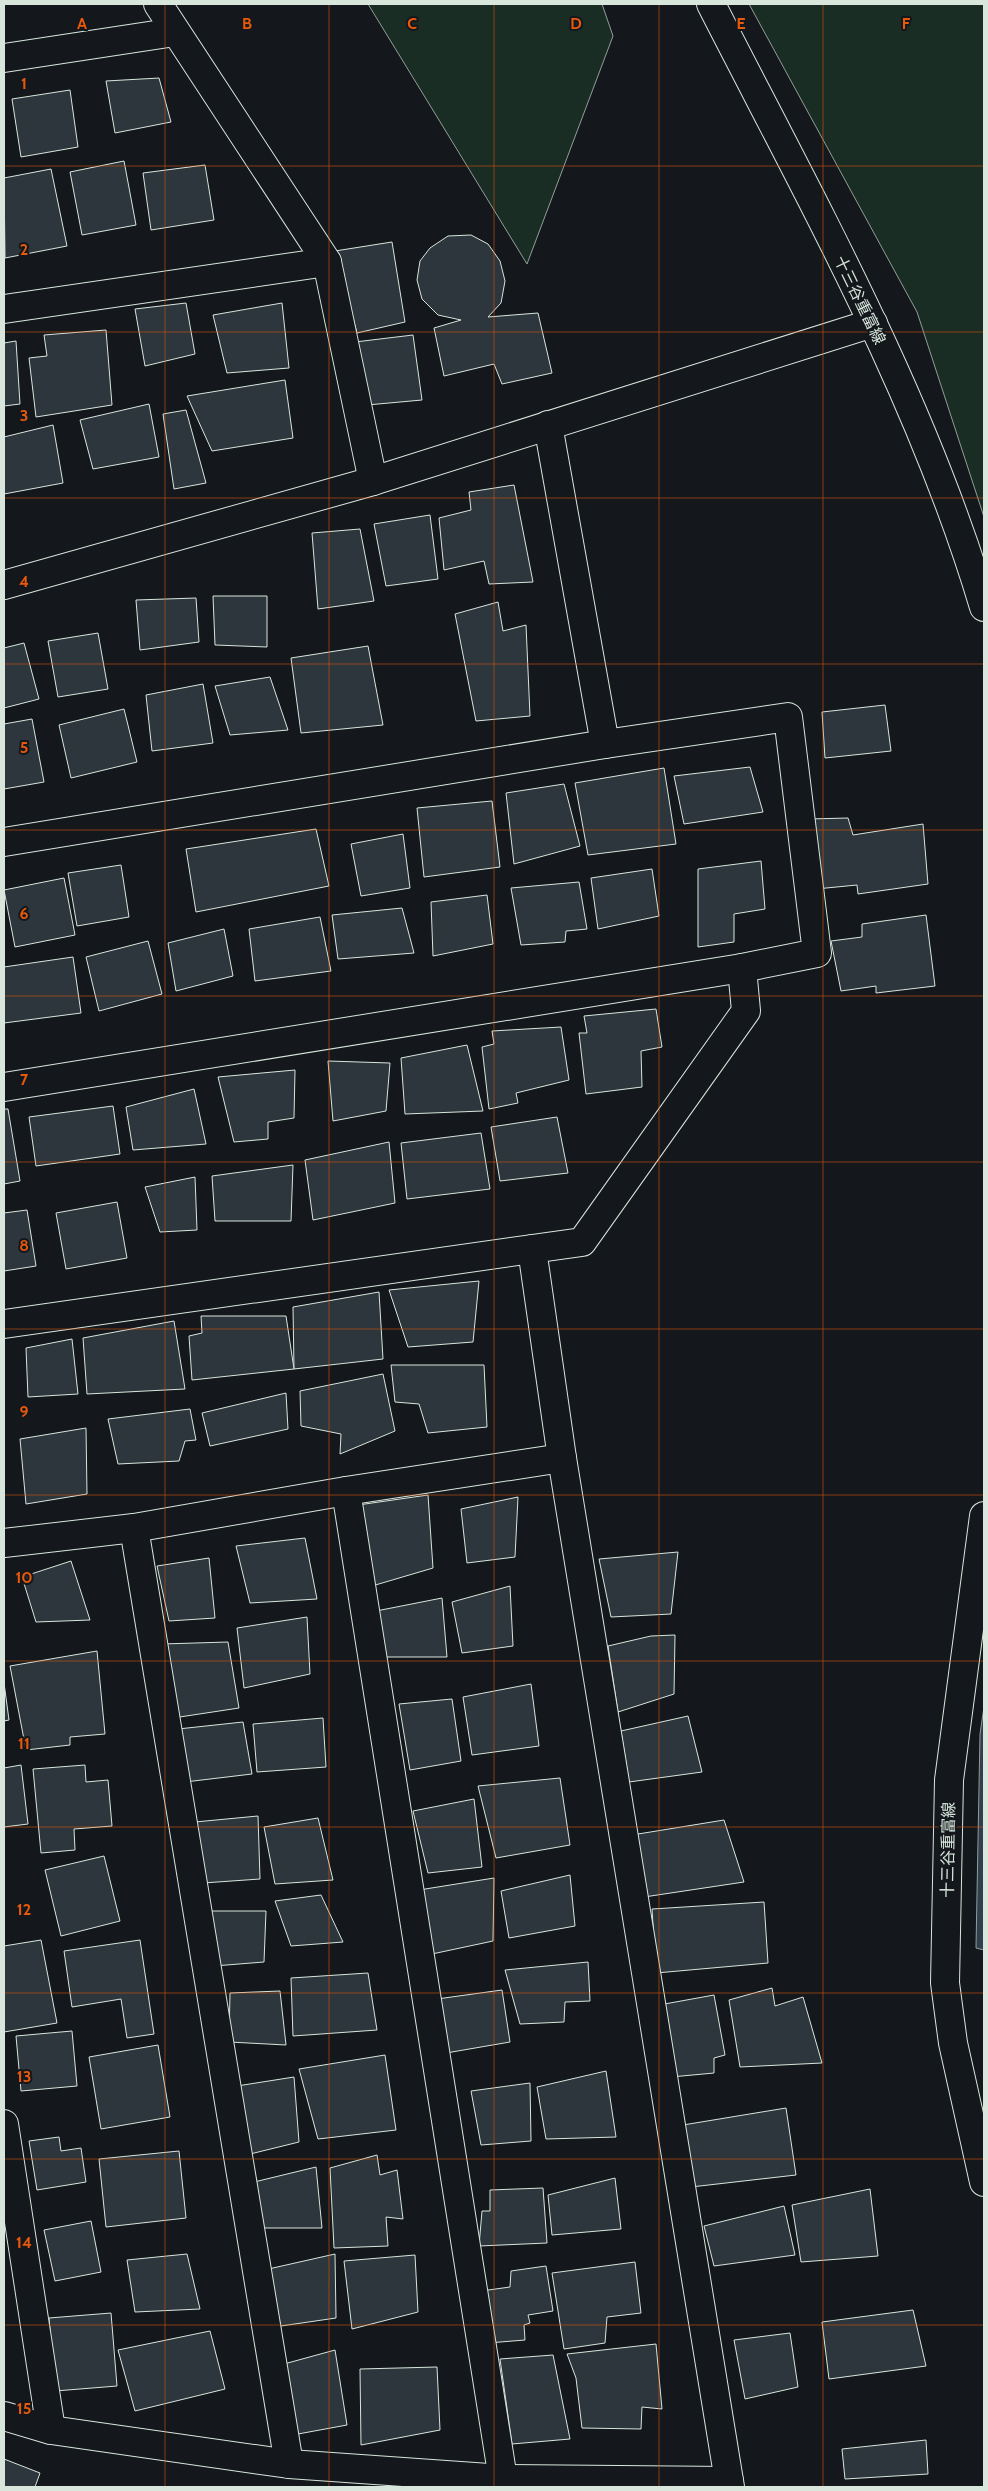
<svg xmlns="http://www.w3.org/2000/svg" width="988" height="2491" viewBox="0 0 988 2491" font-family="Cabin,'Noto Sans JP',sans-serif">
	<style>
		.green { fill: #1a2d24; stroke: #939e99 }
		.water { fill: #2f3f4d; stroke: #939e99 }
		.building { fill: #2c363c; stroke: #d8e6dc }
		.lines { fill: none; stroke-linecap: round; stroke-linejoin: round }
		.street-casing { stroke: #d8e6dc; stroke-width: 30 }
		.secondary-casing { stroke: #d8e6dc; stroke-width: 30 }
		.street { stroke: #14181c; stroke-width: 28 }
		.secondary { stroke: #14181c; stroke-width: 28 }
		.grid { fill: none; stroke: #e8590c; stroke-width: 1; stroke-opacity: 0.55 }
		.labels { text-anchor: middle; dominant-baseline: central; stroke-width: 4; stroke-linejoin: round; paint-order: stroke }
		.street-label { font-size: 16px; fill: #d8e6dc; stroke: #14181c }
		.grid-label { font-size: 16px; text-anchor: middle; font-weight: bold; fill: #e8590c; stroke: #14181c; stroke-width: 4; stroke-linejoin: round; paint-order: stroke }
	</style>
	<rect width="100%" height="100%" fill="#14181c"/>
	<g class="green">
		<polygon points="368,4 602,4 613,36 527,264"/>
		<polygon points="749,4 984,4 984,517 917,312"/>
	</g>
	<polygon class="water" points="984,1707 984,1950 976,1948 980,1734"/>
	<g class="building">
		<polygon points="159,78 171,122 115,133 106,81"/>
		<polygon points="70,90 78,147 21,157 12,99"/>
		<polygon points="124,161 136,225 82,235 70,172"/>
		<polygon points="205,165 214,220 151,230 143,173"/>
		<polygon points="51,169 67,246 5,258 4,178"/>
		<polygon points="471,235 488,244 500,261 505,281 501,303 488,317 538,313 552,373 502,384 494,364 444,376 434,328 461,320 438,315 422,299 417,280 420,261 430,248 448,236"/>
		<polygon points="392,242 405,322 357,333 335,251"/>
		<polygon points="186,303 195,354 145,366 135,309"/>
		<polygon points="282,303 289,368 227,373 213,315"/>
		<polygon points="106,330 112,405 36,417 29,358 47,356 44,335"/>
		<polygon points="413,335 422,400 367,405 355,342"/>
		<polygon points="16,341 20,404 4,406 4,343"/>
		<polygon points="285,380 293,438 212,451 187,396"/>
		<polygon points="149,404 159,457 93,469 80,420"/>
		<polygon points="186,410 206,483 174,489 163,414"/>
		<polygon points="53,425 63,483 4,494 4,437"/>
		<polygon points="514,485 533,582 489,584 484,561 444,570 439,518 471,510 469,492"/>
		<polygon points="430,515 438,579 386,586 374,524"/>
		<polygon points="360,529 374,601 318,609 312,533"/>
		<polygon points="213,596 267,596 267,647 215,645"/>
		<polygon points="196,598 199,642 140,650 136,600"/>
		<polygon points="498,602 503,631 526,625 530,716 476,721 455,614"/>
		<polygon points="98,633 108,689 58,697 48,641"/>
		<polygon points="24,643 39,699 4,708 4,648"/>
		<polygon points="368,646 383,725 301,733 291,658"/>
		<polygon points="270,677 288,730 230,735 215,686"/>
		<polygon points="203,684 213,743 152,751 146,695"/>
		<polygon points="885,705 891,751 825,758 822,712"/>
		<polygon points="124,709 137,762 71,778 59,725"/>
		<polygon points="32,719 44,782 4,789 4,724"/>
		<polygon points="750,767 763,812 684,824 674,776"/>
		<polygon points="664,768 676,844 588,855 575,783"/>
		<polygon points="564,784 580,846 514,864 506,793"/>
		<polygon points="492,801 500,867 424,877 417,808"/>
		<polygon points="848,818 853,835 923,824 928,884 858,894 857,885 816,889 808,819"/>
		<polygon points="316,829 329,886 196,912 186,849"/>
		<polygon points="403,834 410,888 361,896 351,844"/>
		<polygon points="761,861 765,909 734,914 734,942 698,947 698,869"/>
		<polygon points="121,865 129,917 77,926 68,873"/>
		<polygon points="652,869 659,916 598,929 591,878"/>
		<polygon points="64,878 75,935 15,947 4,890"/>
		<polygon points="579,882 587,929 566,931 565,942 521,945 511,888"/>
		<polygon points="487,895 493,944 433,956 431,902"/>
		<polygon points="402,908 414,953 338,959 332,915"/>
		<polygon points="926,915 935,986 876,993 876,986 841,991 831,941 862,937 862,924"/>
		<polygon points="320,917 331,971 255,981 249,929"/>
		<polygon points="224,929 233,976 176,991 168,943"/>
		<polygon points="148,941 162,994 99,1011 86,957"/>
		<polygon points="73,957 81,1013 4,1023 4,967"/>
		<polygon points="656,1009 662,1047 641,1051 642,1087 586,1094 579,1033 587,1033 584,1016"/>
		<polygon points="561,1027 569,1080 516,1093 518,1103 489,1109 482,1047 494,1044 492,1031"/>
		<polygon points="467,1045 483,1111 405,1114 401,1058"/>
		<polygon points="328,1061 390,1063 386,1111 333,1121"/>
		<polygon points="295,1070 294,1118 268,1122 268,1139 234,1142 218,1077"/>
		<polygon points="194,1089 206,1144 133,1150 126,1107"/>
		<polygon points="113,1106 120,1154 36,1166 29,1117"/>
		<polygon points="4,1109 8,1109 20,1181 4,1184"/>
		<polygon points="557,1117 568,1173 500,1181 491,1127"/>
		<polygon points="481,1133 490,1189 407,1199 401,1143"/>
		<polygon points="389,1142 395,1203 313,1220 305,1160"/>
		<polygon points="293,1165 291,1221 215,1221 212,1176"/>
		<polygon points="195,1177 197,1230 160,1232 145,1187"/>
		<polygon points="117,1202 127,1258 66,1269 56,1213"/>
		<polygon points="27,1210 36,1266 4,1271 4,1213"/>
		<polygon points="479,1281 473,1342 408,1347 389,1290"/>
		<polygon points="379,1292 383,1359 294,1369 293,1307"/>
		<polygon points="201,1316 286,1316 294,1369 192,1380 189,1336 202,1333"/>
		<polygon points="174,1321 185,1389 87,1394 83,1338"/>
		<polygon points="72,1339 78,1394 28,1397 26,1348"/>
		<polygon points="391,1365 484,1365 487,1427 428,1433 419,1404 395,1402"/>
		<polygon points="383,1374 395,1431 340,1454 341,1434 301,1426 300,1391"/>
		<polygon points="286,1393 288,1429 210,1446 202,1413"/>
		<polygon points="190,1409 196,1440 185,1441 179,1461 118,1464 108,1419"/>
		<polygon points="86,1428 87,1494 26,1504 20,1439"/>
		<polygon points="428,1495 433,1568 372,1586 358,1505"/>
		<polygon points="518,1497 515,1557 467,1563 461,1509"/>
		<polygon points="305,1538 317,1599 250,1603 236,1546"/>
		<polygon points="678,1552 671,1614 611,1617 599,1559"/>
		<polygon points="209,1558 215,1618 169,1621 157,1566"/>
		<polygon points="71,1561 90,1620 36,1622 22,1577"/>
		<polygon points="510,1586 513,1646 462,1653 452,1602"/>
		<polygon points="442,1598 447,1657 372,1657 366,1613"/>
		<polygon points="307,1617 310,1674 244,1688 237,1628"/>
		<polygon points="675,1635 674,1694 618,1712 608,1646 651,1636"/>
		<polygon points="228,1642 239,1708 173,1718 162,1644"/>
		<polygon points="97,1651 105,1734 70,1737 70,1745 26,1750 10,1666"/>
		<polygon points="4,1683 9,1720 4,1721"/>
		<polygon points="531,1684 539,1746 472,1755 463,1697"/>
		<polygon points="452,1699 461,1761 410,1770 399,1704"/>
		<polygon points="688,1716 702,1772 629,1782 621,1731"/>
		<polygon points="323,1718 326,1767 257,1772 253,1724"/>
		<polygon points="243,1722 252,1774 185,1782 178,1729"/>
		<polygon points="21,1765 28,1824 4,1827 4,1768"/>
		<polygon points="85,1765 86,1782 108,1780 112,1826 74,1829 75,1850 41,1853 33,1769"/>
		<polygon points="560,1778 570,1845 496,1858 478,1786"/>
		<polygon points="474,1799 482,1867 428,1873 413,1811"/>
		<polygon points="258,1816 260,1879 203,1883 195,1822"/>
		<polygon points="318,1818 333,1880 275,1884 264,1827"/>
		<polygon points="724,1820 744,1882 644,1897 632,1835"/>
		<polygon points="104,1856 120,1921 61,1936 45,1870"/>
		<polygon points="570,1875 575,1926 509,1938 501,1891"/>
		<polygon points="494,1878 493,1941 432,1954 419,1890"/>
		<polygon points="321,1895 343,1942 291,1946 275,1901"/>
		<polygon points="764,1902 768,1963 656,1973 652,1909"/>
		<polygon points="206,1911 266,1911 264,1962 214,1966"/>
		<polygon points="41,1940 57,2023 4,2032 4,1946"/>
		<polygon points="140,1940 154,2034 127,2038 121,1999 72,2007 64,1951"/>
		<polygon points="588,1962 590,2001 565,2002 564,2022 520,2024 505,1970"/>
		<polygon points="368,1973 377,2030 293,2036 291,1978"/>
		<polygon points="772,1988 775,2006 803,1997 822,2063 740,2067 729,2000"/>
		<polygon points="502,1990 510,2042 446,2053 437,1999"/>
		<polygon points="280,1991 286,2045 229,2042 230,1993"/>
		<polygon points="714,1995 725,2055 714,2058 714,2073 671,2077 659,2005"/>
		<polygon points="72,2031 77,2086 21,2091 16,2036"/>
		<polygon points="158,2045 170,2117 101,2129 89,2057"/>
		<polygon points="385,2055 396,2130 318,2139 299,2069"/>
		<polygon points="606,2071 616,2137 546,2139 537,2087"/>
		<polygon points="294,2077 299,2142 238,2157 237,2086"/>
		<polygon points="530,2083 531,2141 481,2145 471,2091"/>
		<polygon points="786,2108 796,2175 691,2187 683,2125"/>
		<polygon points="59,2137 61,2151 81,2148 86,2182 37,2190 29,2141"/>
		<polygon points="179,2151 186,2218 106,2227 99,2159"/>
		<polygon points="377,2155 380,2175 397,2170 403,2219 386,2217 388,2246 334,2248 330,2168"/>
		<polygon points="316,2167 322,2228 258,2228 250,2183"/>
		<polygon points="615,2178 621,2229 552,2235 548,2195"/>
		<polygon points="543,2188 547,2243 479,2246 482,2211 490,2211 490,2190"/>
		<polygon points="870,2189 878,2256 801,2262 792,2205"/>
		<polygon points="784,2206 795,2255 714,2266 704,2226"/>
		<polygon points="91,2221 101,2272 55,2281 44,2230"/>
		<polygon points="187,2254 200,2309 135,2312 127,2260"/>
		<polygon points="335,2254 336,2318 281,2326 264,2270"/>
		<polygon points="415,2255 418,2312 352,2329 344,2261"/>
		<polygon points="635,2262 641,2313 607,2317 605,2343 564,2349 552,2273"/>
		<polygon points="546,2266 553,2311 528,2315 530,2323 524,2325 525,2340 488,2343 474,2292 510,2287 511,2271"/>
		<polygon points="913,2310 926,2366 829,2379 822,2322"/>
		<polygon points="111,2313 117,2386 55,2391 49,2318"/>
		<polygon points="210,2331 225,2389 135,2411 118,2350"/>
		<polygon points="790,2333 798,2387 745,2399 734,2340"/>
		<polygon points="656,2344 662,2409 642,2407 641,2429 582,2428 576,2378 567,2354"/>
		<polygon points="335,2350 347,2425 298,2434 284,2364"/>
		<polygon points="553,2355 570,2439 512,2444 500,2359"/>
		<polygon points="437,2367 440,2430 361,2445 360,2369"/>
		<polygon points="926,2440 928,2474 845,2479 842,2449"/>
		<polygon points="4,2459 40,2473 35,2487 4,2487"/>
	</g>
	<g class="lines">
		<defs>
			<g id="street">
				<polyline points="158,4 327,262 373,481"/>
				<polyline points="4,58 175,32"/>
				<polyline points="4,309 327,262"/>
				<polyline points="548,425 605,744"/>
				<polyline points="4,842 605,744 788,717 817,953 742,968 4,1087"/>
				<polyline points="4,1324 532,1249"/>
				<polyline points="346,1491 503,2479"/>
				<polyline points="134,1528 289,2464"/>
				<polyline points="4,1543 134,1528 346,1491 562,1458"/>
				<polyline points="4,2124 51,2430"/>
				<polyline points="4,2416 51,2430 289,2464 503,2479 729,2481"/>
				<polyline points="730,2487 562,1458 532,1249 582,1242 746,1011 742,968"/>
			</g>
			<g id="secondary">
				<path d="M711 4C811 200 921 395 984 607"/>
				<polyline points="4,585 373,481 873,323"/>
				<polyline points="984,1516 949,1780 945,1983 953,2043 984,2182"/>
			</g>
		</defs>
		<use href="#street" class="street-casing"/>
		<use href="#secondary" class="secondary-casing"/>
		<use href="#street" class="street"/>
		<use href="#secondary" class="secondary"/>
	</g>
	<path class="grid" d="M165 4V2487M329 4V2487M494 4V2487M659 4V2487M823 4V2487M4 166H984M4 332H984M4 498H984M4 664H984M4 830H984M4 996H984M4 1162H984M4 1329H984M4 1495H984M4 1661H984M4 1827H984M4 1993H984M4 2159H984M4 2325H984"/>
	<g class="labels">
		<g class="street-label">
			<text transform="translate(860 300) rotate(64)">十三谷重富線</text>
			<text transform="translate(948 1850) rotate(-89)">十三谷重富線</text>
		</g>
	</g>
	<g class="grid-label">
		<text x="82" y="29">A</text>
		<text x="247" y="29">B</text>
		<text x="412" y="29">C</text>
		<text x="576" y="29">D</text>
		<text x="741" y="29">E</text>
		<text x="906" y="29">F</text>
		<text x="24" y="89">1</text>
		<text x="24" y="255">2</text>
		<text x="24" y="421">3</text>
		<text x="24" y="587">4</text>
		<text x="24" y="753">5</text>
		<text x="24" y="919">6</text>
		<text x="24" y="1085">7</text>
		<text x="24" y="1251">8</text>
		<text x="24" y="1417">9</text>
		<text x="24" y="1583">10</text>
		<text x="24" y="1749">11</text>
		<text x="24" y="1915">12</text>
		<text x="24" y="2082">13</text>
		<text x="24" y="2248">14</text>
		<text x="24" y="2414">15</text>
	</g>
	<rect width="988" height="2491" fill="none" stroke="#d8e6dc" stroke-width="10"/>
</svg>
